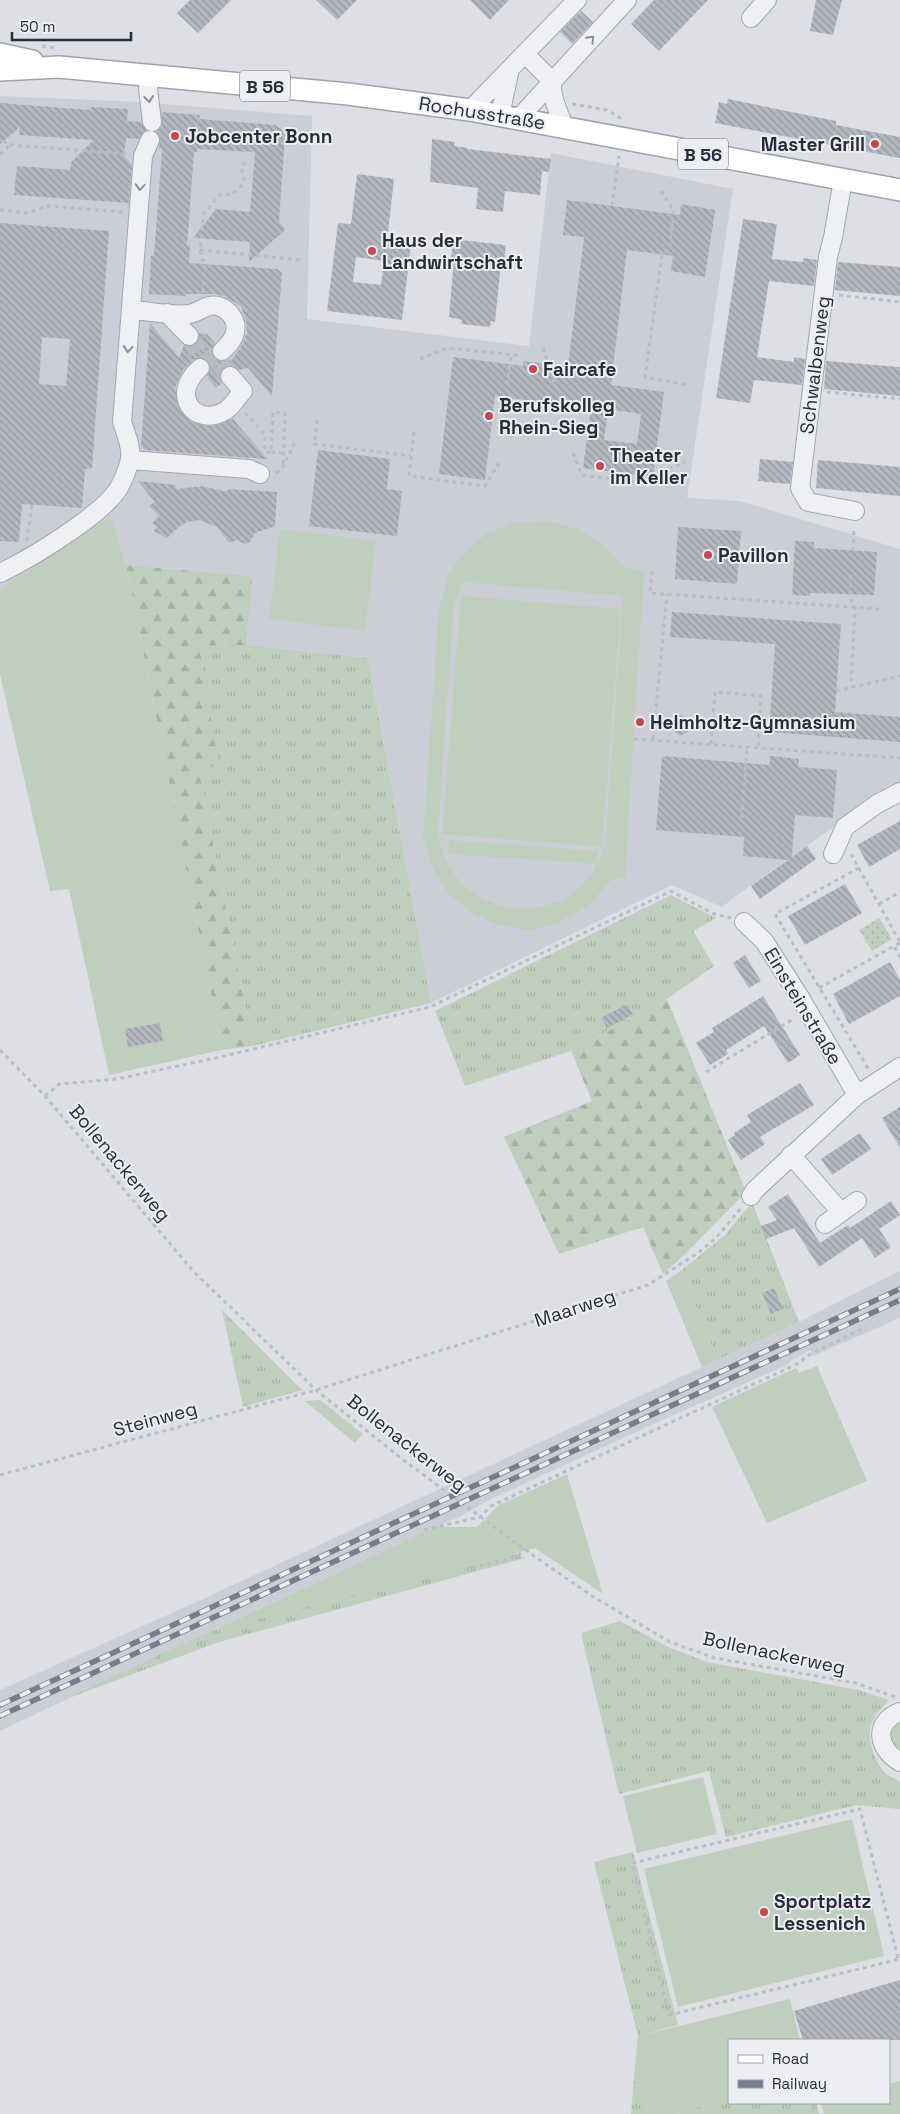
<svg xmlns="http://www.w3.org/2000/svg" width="900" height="2114" viewBox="0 0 900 2114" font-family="'Space Grotesk',sans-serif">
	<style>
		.built { fill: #cbced6 }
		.grass { fill: url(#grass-tufts) }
		.forest { fill: url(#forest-firs) }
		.park { fill: url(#park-dots) }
		.garden { fill: #c0cebe; fill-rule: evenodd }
		.building { fill: url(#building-back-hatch); fill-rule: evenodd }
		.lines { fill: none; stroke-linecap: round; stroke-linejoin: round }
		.minor-tunnel { stroke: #b9bbc3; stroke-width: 18; stroke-dasharray: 18 9; stroke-linecap: butt }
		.minor-casing { stroke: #a3a6ae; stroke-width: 20 }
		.major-casing { stroke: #9da2b0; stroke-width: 24 }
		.path { stroke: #bbbdc4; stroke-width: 3; stroke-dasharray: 4 4; stroke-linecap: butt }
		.minor { stroke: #eff0f4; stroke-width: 18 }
		.major { stroke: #fff; stroke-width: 21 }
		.rail-casing { stroke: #777d8d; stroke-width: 5.5 }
		.rail { stroke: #eceef3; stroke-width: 4; stroke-dasharray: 11; stroke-linecap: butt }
		.oneway { stroke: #8c8e97 }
		.poi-dot { fill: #c14a4e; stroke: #eceef3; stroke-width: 2 }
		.labels { text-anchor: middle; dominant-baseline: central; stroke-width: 4; stroke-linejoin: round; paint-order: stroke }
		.shield { fill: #eceef3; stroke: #636672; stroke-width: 1 }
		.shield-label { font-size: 18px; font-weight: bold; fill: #282c3a }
		.street-label { font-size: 19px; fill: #282c3a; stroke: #eceef3 }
		.poi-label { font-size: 19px; font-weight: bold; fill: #282c3a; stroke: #eceef3; text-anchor: start }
	</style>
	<defs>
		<pattern id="grass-tufts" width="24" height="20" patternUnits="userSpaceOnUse" patternTransform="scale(1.25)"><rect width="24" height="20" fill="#c0cebe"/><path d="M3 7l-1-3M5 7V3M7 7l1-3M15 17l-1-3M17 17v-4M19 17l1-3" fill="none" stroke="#a5b1a4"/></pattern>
		<pattern id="forest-firs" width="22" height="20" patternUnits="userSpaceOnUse" patternTransform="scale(1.25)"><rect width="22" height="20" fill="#c0cebe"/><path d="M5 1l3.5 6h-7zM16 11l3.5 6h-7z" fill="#a5b1a4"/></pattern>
		<pattern id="park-dots" width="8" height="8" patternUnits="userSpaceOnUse" patternTransform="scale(1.25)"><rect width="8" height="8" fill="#c0cebe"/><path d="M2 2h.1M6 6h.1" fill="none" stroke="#a5b1a4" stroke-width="1.8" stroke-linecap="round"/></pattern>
		<pattern id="building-back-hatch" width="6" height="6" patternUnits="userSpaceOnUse" patternTransform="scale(1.25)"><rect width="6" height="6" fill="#b4b8c1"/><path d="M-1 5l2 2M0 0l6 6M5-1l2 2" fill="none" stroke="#92969e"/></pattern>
	</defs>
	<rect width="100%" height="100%" fill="#dddfe5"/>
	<g class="built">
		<polygon points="0,96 141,102 312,116 307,319 529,346 551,153 733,189 687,498 740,501 900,549 900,787 862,807 740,893 722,907 672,885 431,1003 368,658 246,645 251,576 126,565 109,515 0,589"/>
		<polygon points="900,1271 900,1318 813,1356 810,1350 792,1360 787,1365 651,1425 489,1500 463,1515 208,1632 0,1731 0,1690 203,1599 799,1322"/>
	</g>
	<g class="grass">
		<polygon points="246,645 368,658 431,1003 253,1046 200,777 199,646"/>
		<polygon points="671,895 716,918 693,931 714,966 667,999 571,1051 465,1086 435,1011"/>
		<polygon points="752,1202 799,1322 717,1360 682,1270 726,1234"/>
		<polygon points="222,1310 302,1390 243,1407"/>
		<polygon points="320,1400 363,1434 355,1443 305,1401"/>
		<polygon points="514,1553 525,1558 216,1643 61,1701 208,1632"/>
		<path d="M620 1621 668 1647 707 1662 859 1690 889 1700C882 1708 871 1718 870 1730 868 1744 876 1764 886 1774 890 1777 896 1779 900 1782V1809L856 1805 726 1837 709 1771 619 1794 581 1633Z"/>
		<path d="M900 1721V1751C888 1742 888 1730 900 1721Z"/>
		<polygon points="633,1852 678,2025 638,2036 594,1862"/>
		<polygon points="634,2077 649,2114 631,2114"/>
		<polygon points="729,2097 729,2103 816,2103 819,2114 677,2114"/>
	</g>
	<g class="forest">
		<polygon points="126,565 252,576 246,645 199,646 218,761 200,777 253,1046 222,1050"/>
		<polygon points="667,999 746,1192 682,1257 663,1274 643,1227 559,1254 504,1137 592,1101 571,1051"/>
	</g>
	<polygon class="park" points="879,918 892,939 872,951 859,930"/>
	<g class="garden">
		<polygon points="110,515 126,565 222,1050 109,1075 69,889 50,891 0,674 0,589"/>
		<path d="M549 521 578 529 604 545 625 567 644 571 625 877 612 879 587 907 557 923 528 931 499 925 471 913 449 894 433 869 423 838 439 608 449 574 462 555 486 534 516 522ZM463 582 623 596 605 846C598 863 591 879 576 891 533 924 467 909 445 858 441 850 440 840 438 832L453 615 456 598Z"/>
		<polygon points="280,529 376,541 365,631 269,619"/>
		<polygon points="461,596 621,609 602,847 442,834"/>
		<polygon points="449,840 598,851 597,864 448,854"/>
		<polygon points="682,1270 717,1360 702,1367 666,1281"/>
		<polygon points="817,1366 867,1481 767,1523 712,1407 796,1368 799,1373"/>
		<polygon points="567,1474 603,1594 535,1548 209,1632 436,1527 477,1527 499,1505"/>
		<polygon points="703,1777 717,1834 637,1853 623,1796"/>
		<polygon points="852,1819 884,1956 678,2007 644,1869"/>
		<polygon points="790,1999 800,2040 729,2040 729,2097 677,2114 649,2114 634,2077 638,2036"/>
		<polygon points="900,2081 900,2114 824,2114 821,2103 889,2103 889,2084"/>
	</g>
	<g class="building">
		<polygon points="190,0 231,0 198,33 177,13"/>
		<polygon points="316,0 357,0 337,20"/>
		<polygon points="470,0 509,0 490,20"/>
		<polygon points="654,0 708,0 659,51 631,24"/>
		<polygon points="816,0 842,0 833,35 810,31"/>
		<polygon points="581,11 593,22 572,44 560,32"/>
		<polygon points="728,99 836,121 836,125 900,137 900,158 715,123 719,102 727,104"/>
		<polygon points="0,103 90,110 91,107 128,109 127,121 141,122 146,130 139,139 126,138 124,156 132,165 129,203 14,195 17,166 70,170 71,162 94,140 19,135 20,127 0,144"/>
		<polygon points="162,112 200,115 199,119 275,125 281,129 285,136 279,222 286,229 249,262 250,242 193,238 216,209 250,212 255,152 197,149 197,152 194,152 187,247 190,243 189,263 277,269 282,273 272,396 248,368 239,370 233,366 223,368 220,373 222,383 216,388 207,376 210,371 210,364 202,358 193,360 183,370 175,388 180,410 189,420 201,425 214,426 233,419 267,459 145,450 141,446 150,323 179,358 184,345 191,346 197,343 199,333 207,334 215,343 212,349 215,359 220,361 229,359 231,361 243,343 247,332 246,321 241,306 224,296 214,294 186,294 186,296 149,294 151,256 154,256 162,149 159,149 160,138 156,132 162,126"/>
		<polygon points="432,139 455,142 454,146 468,148 467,149 551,159 549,172 542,171 540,195 505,191 503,212 476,209 478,188 430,182"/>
		<path d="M357 174 394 179 387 241 411 244 402 320 327 311 338 223 351 224ZM356 257 384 261 381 285 353 282Z"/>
		<path d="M567 200 680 215 681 204 715 210 705 277 671 271 673 256 627 250 611 385 664 392 653 477 583 468 591 408 495 396 485 480 439 474 453 357 523 366V361L568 366 584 237 563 235ZM608 409 641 414 637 444 604 440Z"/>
		<polygon points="743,219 777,224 772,259 803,262 803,258 817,260 814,286 769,281 757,357 794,362 794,357 805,359 802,385 754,380 750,403 716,398"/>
		<path d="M0 223 109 231 92 468 85 469 82 508 22 504 19 542 0 541ZM42 337 70 339 66 386 39 384Z"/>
		<polygon points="460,240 506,245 504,264 501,263 495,322 491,321 490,327 461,324 462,320 449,317 454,259 451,258 453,245 459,246"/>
		<polygon points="838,262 900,267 900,296 835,290"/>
		<polygon points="826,361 900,367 900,396 824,389"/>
		<polygon points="318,450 390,459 387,489 402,491 397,536 309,526"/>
		<polygon points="760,459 793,462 790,484 758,481"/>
		<polygon points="818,460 900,467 900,496 816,488"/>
		<polygon points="138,481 176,485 177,489 202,486 227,492 228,489 277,492 275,526 255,533 250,542 245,544 237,540 229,543 217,527 200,520 187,522 181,525 167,538 154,531 157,527 152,523 159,516 149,506 155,502"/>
		<polygon points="678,527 741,531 737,584 675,579"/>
		<polygon points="795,541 814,542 814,548 877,552 874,595 810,593 810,596 792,595"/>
		<polygon points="672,612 841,624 835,712 900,717 900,742 769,732 775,644 670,637"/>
		<polygon points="681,714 690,720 689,731 680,736 671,729 672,719"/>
		<polygon points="662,756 770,765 770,756 799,759 798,767 837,770 833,818 795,815 792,857 807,846 816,859 760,899 751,886 788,860 743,856 744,837 656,830"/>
		<polygon points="900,821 900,849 869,867 857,845"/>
		<polygon points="845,884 862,913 805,945 788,916"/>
		<polygon points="745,955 761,981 749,988 733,963"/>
		<polygon points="890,962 900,980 900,996 849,1024 833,994"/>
		<polygon points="763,996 800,1055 788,1063 764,1026 726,1050 728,1054 710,1065 696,1043 714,1032 712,1028"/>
		<polygon points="627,1004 633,1014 607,1028 601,1018"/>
		<polygon points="160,1023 163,1041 128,1047 125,1029"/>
		<polygon points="800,1083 814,1105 760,1137 765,1144 741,1160 728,1140 735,1135 734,1133 751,1122 747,1115"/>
		<polygon points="900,1107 900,1148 882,1118"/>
		<polygon points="860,1133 871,1149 832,1175 821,1159"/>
		<polygon points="788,1194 820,1243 848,1225 850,1228 891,1201 900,1215 879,1229 891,1247 875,1258 862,1238 819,1267 794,1228 766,1239 761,1226 777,1220 768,1207"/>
		<polygon points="774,1288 783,1309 771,1314 762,1293"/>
		<polygon points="900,1980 900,2040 803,2040 794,2011"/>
	</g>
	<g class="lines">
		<g class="minor-tunnel">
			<polyline points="189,336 205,364"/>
			<polyline points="200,368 213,357 230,376"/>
		</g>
		<defs>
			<g id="minor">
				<polyline points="751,18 767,0"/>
				<path d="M525 54 552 81C551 97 558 111 564 126"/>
				<polyline points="149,75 148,89 152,122"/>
				<polyline points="470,110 577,0"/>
				<polyline points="500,115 510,69"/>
				<polyline points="519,118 627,0"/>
				<polyline points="843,180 833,237 828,257 800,488 808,502 855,511"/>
				<path d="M131 310C150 311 170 316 189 314 199 313 207 303 218 306 229 309 238 321 235 332 234 340 227 346 222 351"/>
				<polyline points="167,313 189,336"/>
				<path d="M200 368C169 395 195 428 225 411 232 407 237 397 243 391L230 376"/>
				<polyline points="130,460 249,469 260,474"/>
				<path d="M0 573C30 559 98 517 116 492 122 484 128 469 130 459 132 447 126 434 122 422L143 156 150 140"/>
				<polyline points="833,854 845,827 877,804 900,792"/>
				<polyline points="744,922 764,941 801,999 857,1095"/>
				<polyline points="791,1155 841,1212"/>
				<polyline points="751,1196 755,1190 857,1095 900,1067"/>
				<polyline points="825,1224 857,1201"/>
				<path d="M900 1712C873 1722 877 1749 900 1762"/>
			</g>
			<g id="major">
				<polyline points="0,54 32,61"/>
				<polyline points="0,70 59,67 348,94 470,110 900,190"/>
			</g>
		</defs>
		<use href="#minor" class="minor-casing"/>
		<use href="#major" class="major-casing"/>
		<g class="path">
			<polyline points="42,46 56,48"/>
			<polyline points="572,104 607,110 622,119"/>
			<polyline points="3,141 10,145 127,154"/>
			<polyline points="0,154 10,145"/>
			<polyline points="661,191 674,211 669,250 662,255 645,377 687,385"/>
			<polyline points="612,206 619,156"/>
			<polyline points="0,210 27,213 48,206 123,212"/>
			<polyline points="200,250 301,260"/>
			<polyline points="203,293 205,262 202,260 200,250 204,213 220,195 232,194 242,185 244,179 242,172 245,159"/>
			<polyline points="839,295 900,302"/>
			<polyline points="543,348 557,391"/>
			<polyline points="420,359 448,348 522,356"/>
			<polyline points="507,385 511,355"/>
			<polyline points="827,392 900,399"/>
			<polyline points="245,413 265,434 265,452 271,452 273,412 285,413 283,467"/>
			<polyline points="317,420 314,444 411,456"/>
			<polyline points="414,432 409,476 485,486 501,460"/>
			<polyline points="271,452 283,453"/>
			<polyline points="573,453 582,475 655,484 658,473 685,462"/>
			<polyline points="276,473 283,467 295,442"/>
			<polyline points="27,541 32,504"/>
			<polyline points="853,551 854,527"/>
			<polyline points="652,571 650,593 879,609"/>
			<polyline points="851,575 850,598 855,607 851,687"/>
			<polyline points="836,691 900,676"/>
			<polyline points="634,739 900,758"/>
			<polyline points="653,739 667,594"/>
			<polyline points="711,744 715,692 761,696 758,747"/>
			<polyline points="742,818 747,747"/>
			<polyline points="851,854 900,942"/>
			<polyline points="859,868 775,914 869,1070"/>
			<polyline points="879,904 900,892"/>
			<polyline points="900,943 894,946 900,957"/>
			<polyline points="819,988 894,946"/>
			<polyline points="0,1050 45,1096 193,1271 316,1390 402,1459 524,1549 592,1596 670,1642 715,1658 856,1683 895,1697"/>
			<polyline points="706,1072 795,1018"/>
			<polyline points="45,1096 59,1084 117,1079 220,1057 430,1007 671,891 714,914 731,918"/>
			<polyline points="0,1475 316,1390 648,1285 698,1253 716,1238 741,1208"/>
			<polyline points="424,1530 480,1517 491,1506 797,1364 812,1353 866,1327"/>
			<polyline points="464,1570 518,1556 524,1549"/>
			<polyline points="898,1958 860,1809 632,1863 669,2015 896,1960 900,1955"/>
		</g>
		<use href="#minor" class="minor"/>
		<use href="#major" class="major"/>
		<defs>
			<g id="rail">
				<polyline points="0,1705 900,1289"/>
				<polyline points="0,1716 900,1300"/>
			</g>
		</defs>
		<use href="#rail" class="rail-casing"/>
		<use href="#rail" class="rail"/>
	</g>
	<defs><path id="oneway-chevron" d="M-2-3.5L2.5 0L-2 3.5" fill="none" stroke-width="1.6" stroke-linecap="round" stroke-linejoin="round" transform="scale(1.25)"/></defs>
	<g class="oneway">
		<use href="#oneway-chevron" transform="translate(591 39) rotate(-47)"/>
		<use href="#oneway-chevron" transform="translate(149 99) rotate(83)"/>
		<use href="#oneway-chevron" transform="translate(140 187) rotate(94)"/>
		<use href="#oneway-chevron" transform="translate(128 349) rotate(95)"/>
	</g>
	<g class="poi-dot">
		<circle cx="175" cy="136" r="5"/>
		<circle cx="875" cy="144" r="5"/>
		<circle cx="372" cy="251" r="5"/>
		<circle cx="533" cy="369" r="5"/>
		<circle cx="489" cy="416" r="5"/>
		<circle cx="600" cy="466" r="5"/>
		<circle cx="708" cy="555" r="5"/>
		<circle cx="640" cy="722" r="5"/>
		<circle cx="764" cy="1912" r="5"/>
	</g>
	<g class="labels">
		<g class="shield">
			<rect x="240" y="70.5" width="50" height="31" rx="4"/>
			<rect x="678" y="138.5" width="50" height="31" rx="4"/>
		</g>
		<g class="shield-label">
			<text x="265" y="86">B 56</text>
			<text x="703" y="154">B 56</text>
		</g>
		<g class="street-label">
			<text transform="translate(482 113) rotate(9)">Rochusstraße</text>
			<text transform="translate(815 365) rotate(-83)">Schwalbenweg</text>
			<text transform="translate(803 1006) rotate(59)">Einsteinstraße</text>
			<text transform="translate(120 1163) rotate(50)">Bollenackerweg</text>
			<text transform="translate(575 1308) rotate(-18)">Maarweg</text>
			<text transform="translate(155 1419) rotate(-15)">Steinweg</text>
			<text transform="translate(407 1443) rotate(38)">Bollenackerweg</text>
			<text transform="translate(774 1653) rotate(12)">Bollenackerweg</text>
		</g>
		<g class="poi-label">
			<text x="185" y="136">Jobcenter Bonn</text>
			<text x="865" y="144" text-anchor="end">Master Grill</text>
			<text x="382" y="240">Haus der<tspan x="382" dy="22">Landwirtschaft</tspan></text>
			<text x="543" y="369">Faircafe</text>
			<text x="499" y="405">Berufskolleg<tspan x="499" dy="22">Rhein-Sieg</tspan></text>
			<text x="610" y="455">Theater<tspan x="610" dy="22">im Keller</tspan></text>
			<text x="718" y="555">Pavillon</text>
			<text x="650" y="722">Helmholtz-Gymnasium</text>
			<text x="774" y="1901">Sportplatz<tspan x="774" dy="22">Lessenich</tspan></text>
		</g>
	</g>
	<rect x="728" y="2039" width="162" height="65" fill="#eceef3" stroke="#9ea0a9"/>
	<rect x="738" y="2055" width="25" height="8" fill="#ffffff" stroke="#9ea0a9"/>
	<text x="772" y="2064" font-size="15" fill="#282c3a">Road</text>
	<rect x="738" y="2080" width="25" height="8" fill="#777d8d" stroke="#9ea0a9"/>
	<text x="772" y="2089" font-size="15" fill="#282c3a">Railway</text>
	<path d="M12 32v8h119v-8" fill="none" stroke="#282c3a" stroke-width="2.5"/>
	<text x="20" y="32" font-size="15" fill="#282c3a" stroke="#eceef3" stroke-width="4" paint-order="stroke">50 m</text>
</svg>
